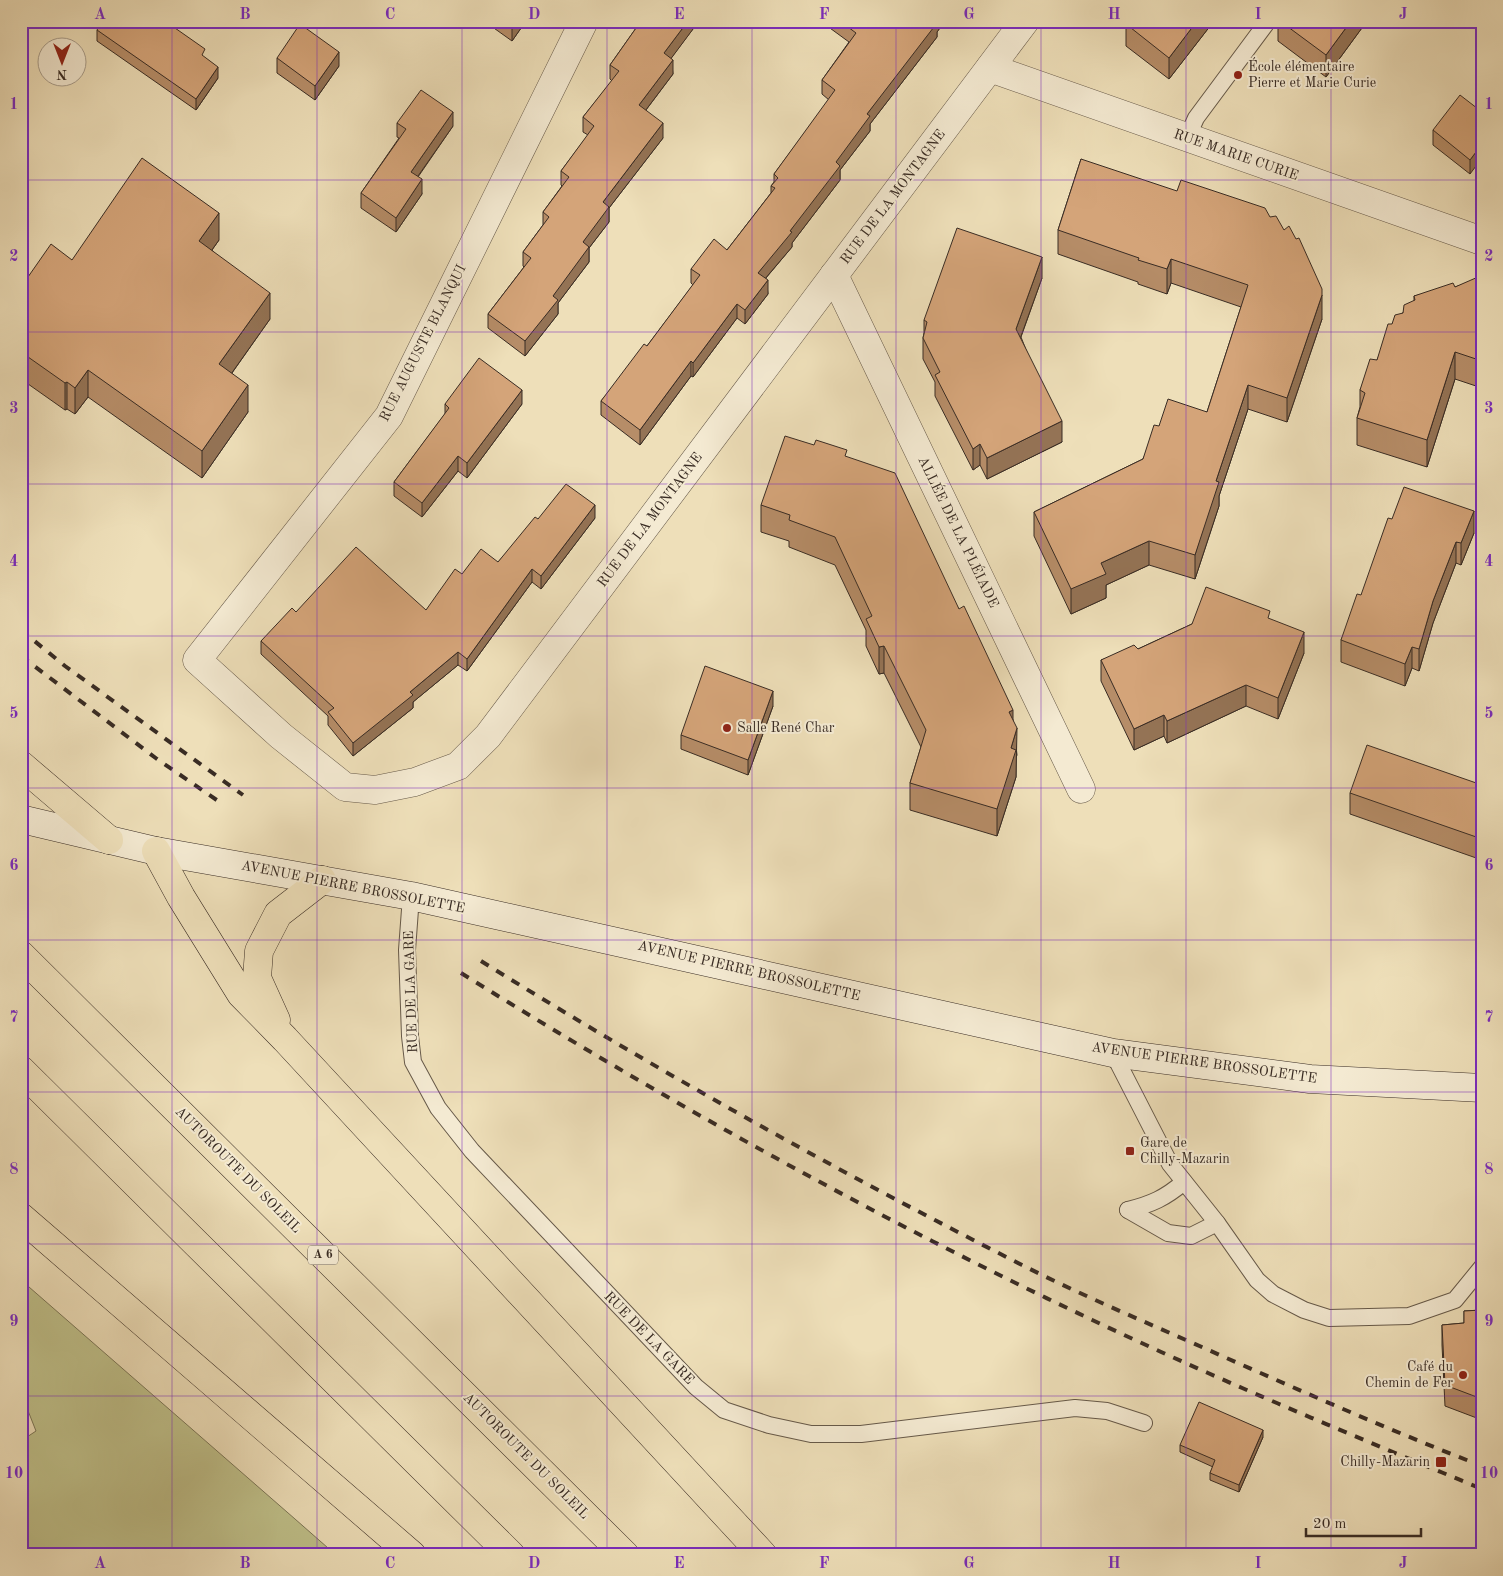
<svg xmlns="http://www.w3.org/2000/svg" width="1503" height="1576" viewBox="0 0 1503 1576" font-family="'Old Standard TT',serif">
	<style>
		.green { fill: #bfc08a; stroke: #7c7657 }
		.lines { fill: none; stroke-linecap: round; stroke-linejoin: round }
		.service-casing { stroke: #665949; stroke-width: 18 }
		.minor-casing { stroke: #665949; stroke-width: 29 }
		.secondary-casing { stroke: #392c24; stroke-width: 29 }
		.motorway-casing { stroke: #392c24; stroke-width: 29 }
		.service { stroke: #f4ead2; stroke-width: 16 }
		.minor { stroke: #f4ead2; stroke-width: 28 }
		.secondary { stroke: #f4ead2; stroke-width: 28 }
		.motorway { stroke: #eedfb9; stroke-width: 28 }
		.rail { stroke: #392c24; stroke-width: 4; stroke-dasharray: 9 9; stroke-linecap: butt }
		.wall { fill: #b68d68; stroke: #392c24 }
		.shaded-wall { fill: #947355; stroke: #392c24 }
		.building { fill: #d4a479; stroke: #392c24 }
		.grid { fill: none; stroke: #7b2cbf; stroke-width: 1; stroke-opacity: 0.55 }
		.poi-dot { fill: #8f2418; stroke: #f4ead2; stroke-width: 2 }
		.labels { text-anchor: middle; dominant-baseline: central; stroke-width: 4; stroke-linejoin: round; paint-order: stroke }
		.shield { fill: #f4ead2; stroke: #716558; stroke-width: 1 }
		.shield-label { font-size: 12px; font-weight: bold; fill: #392c24 }
		.poi-label { font-size: 14px; fill: #392c24; stroke: #f4ead2; text-anchor: start }
		.street-label { font-size: 14px; fill: #392c24; stroke: #f4ead2 }
		.neatline { fill: none; stroke: #7b2cbf; stroke-width: 2 }
		.grid-label { font-size: 16px; text-anchor: middle; font-weight: bold; fill: #7b2cbf }
	</style>
	<rect width="100%" height="100%" fill="#eedfb9"/>
	<filter id="stains"><feTurbulence type="fractalNoise" baseFrequency=".004" numOctaves="4"/><feColorMatrix values="0 0 0 0 .2 0 0 0 0 .09 0 0 0 0 .02 0 0 0 .5 -.17"/></filter>
	<radialGradient id="worn" r=".72"><stop offset=".6" stop-color="#630" stop-opacity="0"/><stop offset="1" stop-color="#630" stop-opacity=".3"/></radialGradient>
	<polygon class="green" points="21,1280 295,1519 336,1555 21,1555 21,1441 36,1431 21,1393"/>
	<g class="lines">
		<defs>
			<g id="service">
				<polyline points="1187,138 1196,118 1268,21"/>
				<polyline points="411,896 407,950 410,1036 413,1062 438,1108 472,1151 696,1387 724,1410 769,1425 811,1434 861,1434 1075,1408 1107,1411 1144,1423"/>
				<polyline points="1113,1053 1170,1164 1217,1223 1257,1280 1273,1294 1304,1310 1329,1318 1409,1316 1455,1300 1482,1267"/>
				<polyline points="1128,1210 1168,1233 1191,1236 1217,1223"/>
				<path d="M1128 1210C1152 1204 1165 1198 1184 1182"/>
			</g>
			<g id="minor">
				<polyline points="584,21 389,416 197,660 281,736 345,787 375,790 415,782 458,766 488,736 1025,21"/>
				<polyline points="990,68 1482,241"/>
				<polyline points="834,275 1081,789"/>
			</g>
			<polyline id="secondary" points="21,819 156,851 411,896 1113,1053 1310,1079 1482,1088"/>
			<g id="motorway">
				<polyline points="21,765 109,840"/>
				<polyline points="156,851 181,897 241,994 285,1039 763,1555"/>
				<polyline points="21,955 625,1555"/>
				<polyline points="276,1020 257,978 259,951 278,914 322,880"/>
				<polyline points="21,1070 511,1555"/>
				<polyline points="21,1217 412,1555"/>
			</g>
		</defs>
		<use href="#service" class="service-casing"/>
		<use href="#minor" class="minor-casing"/>
		<use href="#secondary" class="secondary-casing"/>
		<use href="#motorway" class="motorway-casing"/>
		<use href="#service" class="service"/>
		<use href="#minor" class="minor"/>
		<use href="#secondary" class="secondary"/>
		<use href="#motorway" class="motorway"/>
		<g class="rail">
			<polyline points="21,630 65,666 243,795"/>
			<polyline points="21,656 157,759 224,805"/>
			<path d="M481 961C656 1070 837 1171 1022 1265 1087 1298 1155 1326 1222 1356 1308 1394 1394 1432 1482 1466"/>
			<path d="M461 973C663 1099 871 1215 1086 1317 1216 1379 1349 1434 1482 1489"/>
		</g>
	</g>
	<g class="wall">
		<polygon points="484,21 526,21 512,41"/>
		<polygon points="641,21 699,21 671,58 673,74 646,110 663,138 609,208 609,222 589,248 589,262 558,303 558,314 525,356 488,328 488,314 524,267 523,266 523,252 543,225 543,212 562,186 561,185 561,171 588,135 583,132 583,117 612,81 610,79 610,65"/>
		<polygon points="823,21 945,21 937,32 937,37 870,124 870,131 840,170 840,180 792,243 792,247 766,278 768,294 745,324 737,318 693,377 691,376 640,445 601,415 601,401 647,346 693,285 691,283 691,269 727,250 771,193 771,186 774,182 774,174 829,100 822,94 822,80 849,42 823,23"/>
		<polygon points="1214,21 1169,79 1126,46 1126,24"/>
		<polygon points="1278,21 1367,21 1326,77 1278,41"/>
		<polygon points="1476,21 1482,21 1482,26"/>
		<polygon points="97,30 218,78 196,110 97,41"/>
		<polygon points="277,58 339,66 315,100 277,73"/>
		<polygon points="1482,112 1470,174 1433,145 1433,130"/>
		<polygon points="397,123 453,126 418,177 422,194 396,232 361,208 361,193 399,138 397,137"/>
		<polygon points="1081,159 1322,319 1287,422 1248,409 1219,496 1219,506 1195,579 1149,565 1106,585 1106,598 1071,614 1034,536 1034,512 1143,459 1159,426 1207,412 1241,307 1171,283 1167,294 1138,284 1138,282 1058,254 1058,230"/>
		<polygon points="219,240 212,250 270,319 232,373 248,412 202,478 88,397 75,414 67,409 65,410 21,379 21,287 72,260"/>
		<polygon points="1042,278 1021,337 1062,442 987,479 980,465 973,470 935,396 935,382 923,359 923,338 924,333 924,320"/>
		<polygon points="1482,278 1482,388 1455,379 1427,467 1357,445 1357,418 1360,407 1360,390 1377,360 1392,324 1414,301 1414,296 1455,287"/>
		<polygon points="445,404 522,404 467,478 458,471 422,517 394,496 394,482 445,414"/>
		<polygon points="847,457 959,609 1013,720 1017,755 1016,758 1016,777 997,836 910,810 910,783 921,747 884,673 879,674 866,646 866,630 835,565 789,547 789,541 761,532 761,505"/>
		<polygon points="595,518 541,589 532,582 467,671 458,665 413,702 413,708 353,756 328,725 328,716 261,654 261,641 296,612 426,610 462,574 498,562 538,519"/>
		<polygon points="1474,533 1461,565 1456,563 1433,623 1419,671 1412,668 1405,686 1341,662 1341,640 1361,595"/>
		<polygon points="1270,619 1304,653 1278,719 1246,706 1167,743 1164,736 1134,750 1101,681 1101,660 1138,649 1192,624"/>
		<polygon points="773,706 748,775 681,749 681,735"/>
		<polygon points="1482,785 1482,860 1350,814 1350,793"/>
		<polygon points="1482,1310 1482,1420 1445,1406 1442,1345 1442,1325 1464,1323 1464,1311"/>
		<polygon points="1263,1437 1239,1492 1210,1480 1210,1473 1213,1467 1180,1452 1180,1445"/>
	</g>
	<g class="shaded-wall">
		<polygon points="517,21 526,21 512,41 512,28"/>
		<polygon points="688,21 699,21 664,68 664,53"/>
		<polygon points="935,21 945,21 937,32 937,37 870,124 870,131 840,170 840,180 792,243 792,247 758,287 758,273 790,231 867,114"/>
		<polygon points="1197,21 1214,21 1169,79 1169,58"/>
		<polygon points="1351,21 1367,21 1326,77 1326,55"/>
		<polygon points="339,52 339,66 315,100 315,86"/>
		<polygon points="673,60 673,74 639,119 639,105"/>
		<polygon points="218,67 218,78 196,110 196,99"/>
		<polygon points="453,112 453,126 411,186 411,172"/>
		<polygon points="663,123 663,138 609,208 609,222 589,248 589,262 558,303 558,314 525,356 525,341 553,296 583,242 603,202"/>
		<polygon points="1482,144 1482,158 1470,174 1470,160"/>
		<polygon points="422,179 422,194 396,232 396,218"/>
		<polygon points="23,180 23,206 21,209 21,182"/>
		<polygon points="219,213 219,240 199,268 199,241"/>
		<polygon points="1042,257 1042,278 1016,350 1016,329"/>
		<polygon points="1171,259 1171,283 1167,294 1167,269"/>
		<polygon points="768,280 768,294 745,324 745,310"/>
		<polygon points="270,293 270,319 219,391 219,364"/>
		<polygon points="1322,295 1322,319 1287,422 1287,398"/>
		<polygon points="737,304 737,318 693,377 693,363"/>
		<polygon points="1455,352 1455,379 1427,467 1427,440"/>
		<polygon points="691,361 691,376 640,445 640,430"/>
		<polygon points="88,370 88,397 75,414 75,388"/>
		<polygon points="67,382 67,409 65,410 65,383"/>
		<polygon points="248,385 248,412 202,478 202,451"/>
		<polygon points="1248,385 1248,409 1219,496 1219,506 1195,579 1195,555 1216,481"/>
		<polygon points="522,390 522,404 467,478 467,463"/>
		<polygon points="1062,421 1062,442 987,479 987,458"/>
		<polygon points="980,444 980,465 973,470 973,449"/>
		<polygon points="458,456 458,471 422,517 422,503"/>
		<polygon points="595,505 595,518 541,589 541,576"/>
		<polygon points="1474,511 1474,533 1461,565 1461,543"/>
		<polygon points="1149,541 1149,565 1106,585 1106,598 1071,614 1071,589 1101,563"/>
		<polygon points="1456,542 1456,563 1433,623 1419,671 1419,649 1433,601"/>
		<polygon points="532,569 532,582 467,671 467,659"/>
		<polygon points="1304,632 1304,653 1278,719 1278,698"/>
		<polygon points="884,646 884,673 879,674 879,647"/>
		<polygon points="1412,647 1412,668 1405,686 1405,664"/>
		<polygon points="458,652 458,665 413,702 413,708 353,756 353,743 410,692"/>
		<polygon points="1246,685 1246,706 1167,743 1167,721"/>
		<polygon points="773,691 773,706 748,775 748,760"/>
		<polygon points="1013,710 1013,737 1009,712"/>
		<polygon points="1164,715 1164,736 1134,750 1134,729"/>
		<polygon points="1017,728 1016,777 997,836 997,809 1011,748"/>
		<polygon points="1263,1430 1263,1437 1239,1492 1239,1485"/>
	</g>
	<g class="building">
		<polygon points="102,21 165,21 205,49 202,55 218,67 196,99 97,30"/>
		<polygon points="503,21 517,21 512,28"/>
		<polygon points="641,21 688,21 664,53 673,60 639,105 663,123 603,202 609,207 583,242 589,247 553,296 558,300 525,341 488,314 531,258 523,252 549,217 543,212 569,177 561,171 594,126 583,117 619,71 610,65"/>
		<polygon points="840,21 935,21 937,23 867,114 870,116 836,162 840,166 790,231 792,232 758,273 768,280 745,310 737,304 693,363 691,361 640,430 601,401 644,344 647,346 700,275 691,269 714,239 727,250 775,188 771,186 778,178 774,174 835,90 822,80 856,33"/>
		<polygon points="1128,21 1197,21 1169,58 1126,24"/>
		<polygon points="1280,21 1351,21 1326,55"/>
		<polygon points="300,24 339,52 315,86 277,58"/>
		<polygon points="421,90 453,112 411,172 422,179 396,218 361,193 406,129 397,123"/>
		<polygon points="1460,95 1482,112 1482,144 1470,160 1433,130"/>
		<polygon points="142,158 219,213 199,241 270,293 219,364 248,385 202,451 88,370 75,388 67,382 65,383 21,352 21,287 51,244 72,260"/>
		<polygon points="1081,159 1177,191 1181,180 1265,208 1270,217 1276,216 1284,230 1289,226 1296,239 1299,238 1322,289 1322,295 1287,398 1248,385 1216,481 1219,482 1195,555 1149,541 1101,563 1106,574 1071,589 1034,512 1143,459 1154,425 1159,426 1168,399 1207,412 1248,285 1171,259 1167,269 1138,260 1139,258 1058,230"/>
		<polygon points="957,228 1042,257 1016,329 1062,421 987,458 980,444 973,449 935,375 940,372 923,338 927,322 924,320"/>
		<polygon points="1478,277 1482,278 1482,361 1455,352 1427,440 1357,418 1365,393 1360,390 1370,359 1377,360 1388,324 1392,324 1395,315 1403,313 1404,305 1415,300 1414,296 1453,283 1455,287"/>
		<polygon points="479,358 522,390 467,463 458,456 422,503 394,482 449,408 445,404"/>
		<polygon points="785,436 814,445 816,440 847,450 845,456 895,473 959,609 964,606 1013,710 1009,712 1017,728 1011,748 1016,750 997,809 910,783 926,730 884,646 879,647 866,619 872,616 835,537 789,520 790,515 761,505"/>
		<polygon points="566,484 595,505 541,576 532,569 467,659 458,652 410,692 413,695 353,743 328,712 334,708 261,641 292,608 296,612 356,547 426,610 455,569 462,574 481,549 498,562 535,517 538,519"/>
		<polygon points="1404,487 1474,511 1461,543 1456,542 1433,601 1419,649 1412,647 1405,664 1341,640 1357,594 1361,595 1388,518 1392,519"/>
		<polygon points="1206,587 1270,611 1268,618 1304,632 1278,698 1246,685 1167,721 1164,715 1134,729 1101,660 1134,645 1138,649 1192,624"/>
		<polygon points="705,666 773,691 748,760 681,735"/>
		<polygon points="1367,745 1482,785 1482,839 1350,793"/>
		<polygon points="1482,1310 1482,1399 1445,1385 1442,1325 1464,1323 1464,1311"/>
		<polygon points="1199,1402 1263,1430 1239,1485 1210,1473 1215,1460 1180,1445"/>
	</g>
	<path class="grid" d="M172 21V1555M317 21V1555M462 21V1555M607 21V1555M752 21V1555M896 21V1555M1041 21V1555M1186 21V1555M1331 21V1555M21 180H1482M21 332H1482M21 484H1482M21 636H1482M21 788H1482M21 940H1482M21 1092H1482M21 1244H1482M21 1396H1482"/>
	<g class="poi-dot">
		<circle cx="1238" cy="75" r="5"/>
		<circle cx="727" cy="728" r="5"/>
		<rect x="1125" y="1146" width="10" height="10" rx="2.5"/>
		<circle cx="1463" cy="1375" r="5"/>
		<rect x="1435" y="1456" width="12" height="12" rx="2.5"/>
	</g>
	<g class="labels">
		<rect class="shield" x="308" y="1245.5" width="30" height="19" rx="4"/>
		<g class="shield-label">
			<text x="323" y="1255">A 6</text>
		</g>
		<g class="poi-label">
			<text x="1248" y="67">École élémentaire<tspan x="1248" dy="16">Pierre et Marie Curie</tspan></text>
			<text x="737" y="728">Salle René Char</text>
			<text x="1140" y="1143">Gare de<tspan x="1140" dy="16">Chilly-Mazarin</tspan></text>
			<text x="1453" y="1367" text-anchor="end">Café du<tspan x="1453" dy="16">Chemin de Fer</tspan></text>
			<text x="1430" y="1462" text-anchor="end">Chilly-Mazarin</text>
		</g>
		<g class="street-label">
			<text transform="translate(1236 155) rotate(19)">RUE MARIE CURIE</text>
			<text transform="translate(893 197) rotate(-53)">RUE DE LA MONTAGNE</text>
			<text transform="translate(423 343) rotate(-63)">RUE AUGUSTE BLANQUI</text>
			<text transform="translate(650 520) rotate(-53)">RUE DE LA MONTAGNE</text>
			<text transform="translate(958 532) rotate(64)">ALLÉE DE LA PLÉIADE</text>
			<text transform="translate(353 887) rotate(11)">AVENUE PIERRE BROSSOLETTE</text>
			<text transform="translate(749 971) rotate(13)">AVENUE PIERRE BROSSOLETTE</text>
			<text transform="translate(411 992) rotate(-92)">RUE DE LA GARE</text>
			<text transform="translate(1204 1063) rotate(8)">AVENUE PIERRE BROSSOLETTE</text>
			<text transform="translate(238 1170) rotate(45)">AUTOROUTE DU SOLEIL</text>
			<text transform="translate(649 1338) rotate(46)">RUE DE LA GARE</text>
			<text transform="translate(526 1456) rotate(45)">AUTOROUTE DU SOLEIL</text>
		</g>
	</g>
	<rect width="1503" height="1576" fill="none" stroke="#eedfb9" stroke-width="55"/>
	<g transform="translate(62 62) rotate(180)"><circle r="24" fill="#f4ead2" stroke="#a99e8c"/>
	<path d="M0-4L9 19L0 12L-9 19Z" fill="#8f2418"/>
	<text y="-8" font-size="14" font-weight="bold" text-anchor="middle" fill="#392c24">N</text>
	</g>
	<path d="M1306 1528v8h115v-8" fill="none" stroke="#392c24" stroke-width="2.5"/>
	<text x="1313" y="1528" font-size="15" fill="#392c24" stroke="#f4ead2" stroke-width="4" paint-order="stroke">20 m</text>
	<rect x="28" y="28" width="1448" height="1520" class="neatline"/>
	<g class="grid-label">
		<text x="100" y="19">A</text>
		<text x="245" y="19">B</text>
		<text x="390" y="19">C</text>
		<text x="534" y="19">D</text>
		<text x="679" y="19">E</text>
		<text x="824" y="19">F</text>
		<text x="969" y="19">G</text>
		<text x="1114" y="19">H</text>
		<text x="1258" y="19">I</text>
		<text x="1403" y="19">J</text>
		<text x="14" y="109">1</text>
		<text x="1489" y="109">1</text>
		<text x="14" y="261">2</text>
		<text x="1489" y="261">2</text>
		<text x="14" y="413">3</text>
		<text x="1489" y="413">3</text>
		<text x="14" y="566">4</text>
		<text x="1489" y="566">4</text>
		<text x="14" y="718">5</text>
		<text x="1489" y="718">5</text>
		<text x="14" y="870">6</text>
		<text x="1489" y="870">6</text>
		<text x="14" y="1022">7</text>
		<text x="1489" y="1022">7</text>
		<text x="14" y="1174">8</text>
		<text x="1489" y="1174">8</text>
		<text x="14" y="1326">9</text>
		<text x="1489" y="1326">9</text>
		<text x="14" y="1478">10</text>
		<text x="1489" y="1478">10</text>
		<text x="100" y="1568">A</text>
		<text x="245" y="1568">B</text>
		<text x="390" y="1568">C</text>
		<text x="534" y="1568">D</text>
		<text x="679" y="1568">E</text>
		<text x="824" y="1568">F</text>
		<text x="969" y="1568">G</text>
		<text x="1114" y="1568">H</text>
		<text x="1258" y="1568">I</text>
		<text x="1403" y="1568">J</text>
	</g>
	<rect width="100%" height="100%" filter="url(#stains)"/>
	<rect width="100%" height="100%" fill="url(#worn)"/>
</svg>
